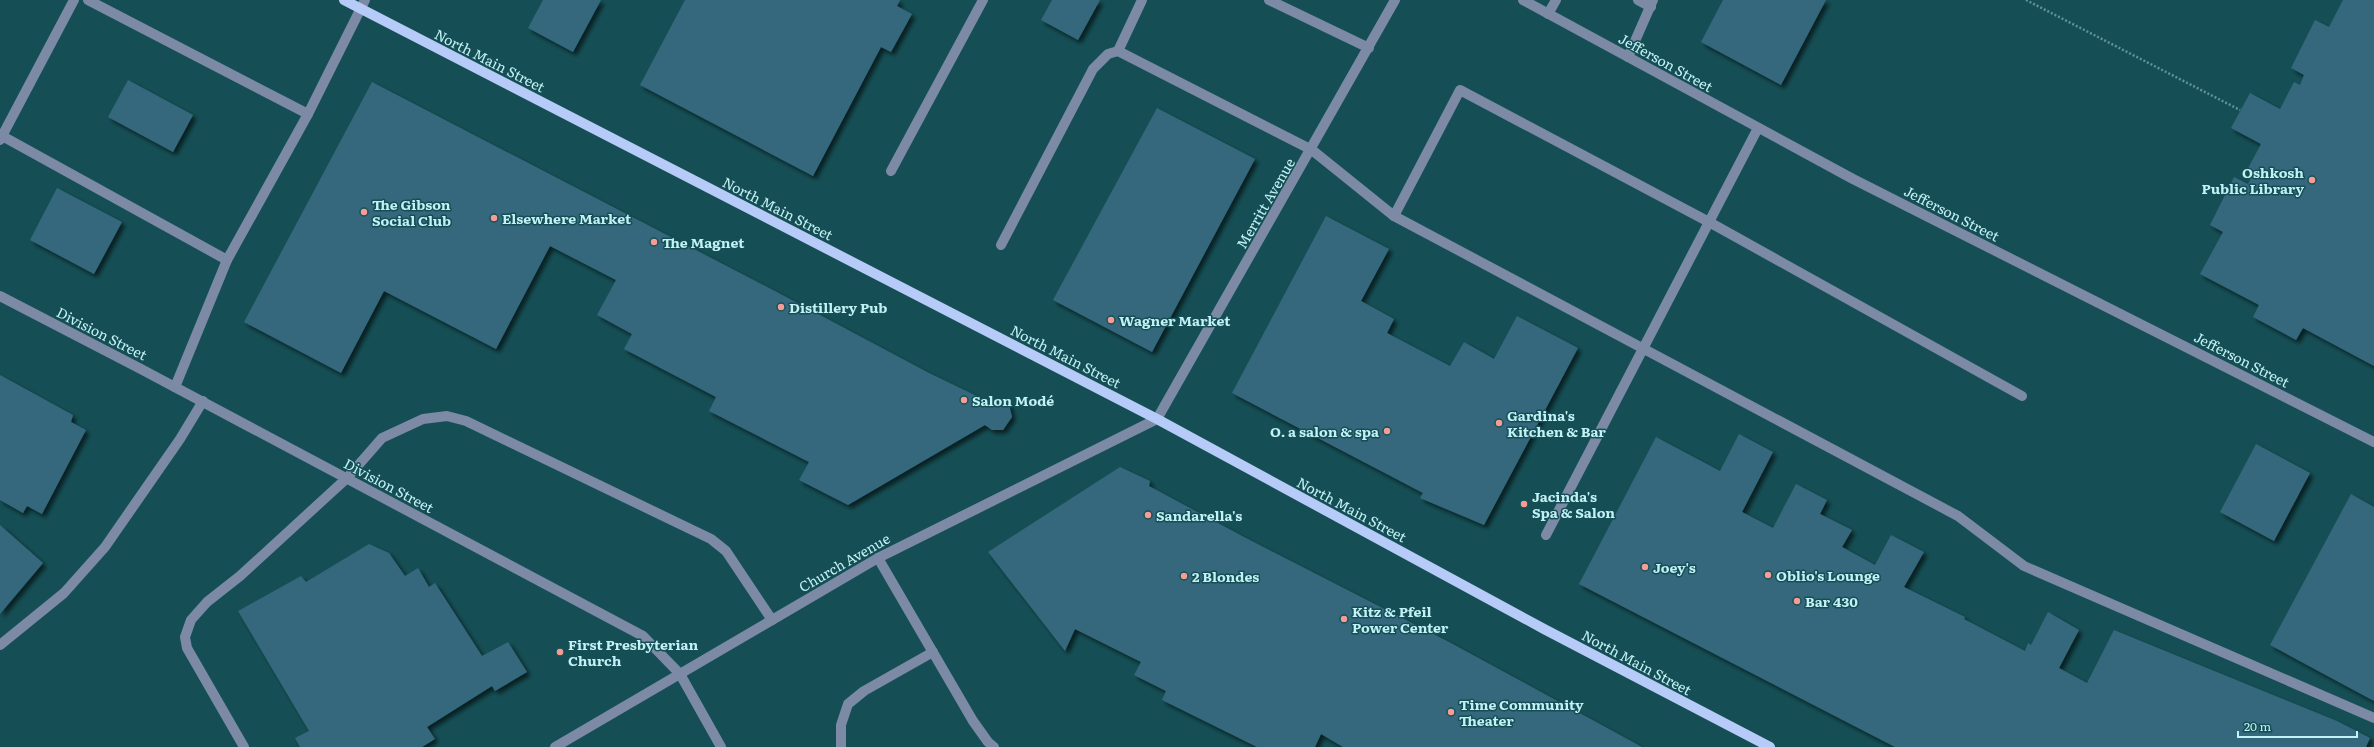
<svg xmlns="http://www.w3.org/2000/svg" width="2374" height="747" viewBox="0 0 2374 747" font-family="Literata,serif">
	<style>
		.building { fill: #34687b; filter: url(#shadow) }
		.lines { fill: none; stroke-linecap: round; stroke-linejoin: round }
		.path { stroke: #5e9399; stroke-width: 2.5; stroke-dasharray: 2 2; stroke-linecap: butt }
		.minor { stroke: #7c8aa5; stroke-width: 10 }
		.major { stroke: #b6cbf7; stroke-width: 10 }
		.poi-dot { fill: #f59c95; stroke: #154f55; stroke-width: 1.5 }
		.labels { text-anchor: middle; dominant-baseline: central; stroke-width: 3; stroke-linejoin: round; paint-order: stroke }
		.street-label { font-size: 14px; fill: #c2f1f6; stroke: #154f55 }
		.poi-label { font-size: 14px; font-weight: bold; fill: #c2f1f6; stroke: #154f55; text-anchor: start }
	</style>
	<defs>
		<filter id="shadow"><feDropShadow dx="3.5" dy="3.5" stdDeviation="2" flood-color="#0009"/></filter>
	</defs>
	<rect width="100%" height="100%" fill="#154f55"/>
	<g class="building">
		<polygon points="543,0 601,0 573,52 528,28"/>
		<polygon points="685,0 900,0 897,6 912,14 891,52 881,47 813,176 640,85"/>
		<polygon points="1052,0 1100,0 1078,40 1041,20"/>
		<polygon points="1723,0 1826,0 1781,85 1701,42"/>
		<polygon points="2343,0 2374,0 2374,366 2303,328 2296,340 2253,317 2259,305 2200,274 2223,232 2210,225 2234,177 2248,184 2253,174 2247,170 2261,144 2231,128 2250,93 2280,109 2294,82 2300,85 2304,75 2291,68 2315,20 2329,27"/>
		<polygon points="128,80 193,115 173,152 108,117"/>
		<polygon points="372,82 773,290 929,373 987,401 997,398 1009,404 1012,417 1003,430 992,430 985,425 848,505 799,480 809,462 709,411 716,397 624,349 632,334 597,315 616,280 550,246 496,349 384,291 341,373 244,322"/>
		<polygon points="1157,108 1255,159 1152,352 1053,300"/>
		<polygon points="57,188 122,222 94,274 30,240"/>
		<polygon points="1326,216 1389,249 1361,301 1394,319 1387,333 1450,366 1464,342 1494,359 1517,316 1578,348 1484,525 1420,498 1423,493 1232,393"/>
		<polygon points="0,375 73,415 71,422 86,430 42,514 27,506 23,513 0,500"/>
		<polygon points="1739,434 1773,452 1742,512 1773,528 1796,484 1827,500 1820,514 1852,530 1842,547 1875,565 1891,535 1924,552 1904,587 1965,617 1964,619 2025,651 2028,643 2031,645 2048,612 2079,630 2059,668 2087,683 2114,630 2337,721 2370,738 2366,747 1895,747 1579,584 1656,437 1720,471"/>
		<polygon points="2256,444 2310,473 2274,541 2220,512"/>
		<polygon points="1120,467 1150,481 1149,486 1244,537 1449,642 1642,747 1343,747 1321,734 1315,747 1257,747 1162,700 1166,691 1134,675 1141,662 1075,629 1065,651 988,552"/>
		<polygon points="2351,494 2374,507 2374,701 2270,645"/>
		<polygon points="0,525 43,563 0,614"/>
		<polygon points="369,544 389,553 405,576 418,568 429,587 435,583 482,656 508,642 527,672 495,691 492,686 427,727 435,739 422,747 300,747 295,738 309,731 238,611 301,576 306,582"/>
	</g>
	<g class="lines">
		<polyline class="path" points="2026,0 2240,110"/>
		<g class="minor">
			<polyline points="88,0 308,114"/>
			<polyline points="1269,0 1369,48"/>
			<polyline points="1523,0 1853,179 2374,442"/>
			<polyline points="1638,0 1651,7"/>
			<polyline points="1548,14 1556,0"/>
			<polyline points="1118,51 1312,150 1394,216 1958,516 2024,566 2374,718"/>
			<polyline points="1628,57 1653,0"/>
			<polyline points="2,136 227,260"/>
			<polyline points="0,140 74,0"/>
			<polyline points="891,171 983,0"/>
			<polyline points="1394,216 1460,90 1709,222 2022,396"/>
			<polyline points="1001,245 1093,69 1108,54 1118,51 1142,0"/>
			<polyline points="0,296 139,368 643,636 680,674 721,747"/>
			<polyline points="175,387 227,260 308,114 365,0"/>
			<polyline points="1546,535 1758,128"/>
			<polyline points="878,558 973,721 988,742 994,747"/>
			<polyline points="0,645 64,593 105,547 180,439 203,401"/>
			<polyline points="244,747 187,648 185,637 191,620 207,602 240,576 347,478 382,438 423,419 447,416 466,421 711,539 726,551 772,620"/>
			<polyline points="555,747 878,558 1157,419 1395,0"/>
			<polyline points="841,747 841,725 848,704 864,691 933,652"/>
		</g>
		<polyline class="major" points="344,0 1157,419 1544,629 1770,747"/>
	</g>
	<g class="poi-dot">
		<circle cx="2312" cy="180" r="4"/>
		<circle cx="364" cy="212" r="4"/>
		<circle cx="494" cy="218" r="4"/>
		<circle cx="654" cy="242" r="4"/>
		<circle cx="781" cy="307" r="4"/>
		<circle cx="1111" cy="320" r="4"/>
		<circle cx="964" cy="400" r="4"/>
		<circle cx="1499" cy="423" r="4"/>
		<circle cx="1387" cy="431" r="4"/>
		<circle cx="1524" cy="504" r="4"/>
		<circle cx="1148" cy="515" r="4"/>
		<circle cx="1645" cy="567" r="4"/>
		<circle cx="1768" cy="575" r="4"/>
		<circle cx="1184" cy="576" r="4"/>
		<circle cx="1797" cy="601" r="4"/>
		<circle cx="1344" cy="619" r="4"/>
		<circle cx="560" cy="652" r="4"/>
		<circle cx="1451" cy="712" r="4"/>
	</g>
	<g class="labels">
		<g class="street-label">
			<text transform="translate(490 60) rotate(27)">North Main Street</text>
			<text transform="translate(1666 62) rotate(29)">Jefferson Street</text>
			<text transform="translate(1265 203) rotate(-60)">Merritt Avenue</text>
			<text transform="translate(778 208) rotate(27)">North Main Street</text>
			<text transform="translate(1952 213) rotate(27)">Jefferson Street</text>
			<text transform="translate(102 333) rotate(27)">Division Street</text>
			<text transform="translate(1066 356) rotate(27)">North Main Street</text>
			<text transform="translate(2242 359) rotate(27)">Jefferson Street</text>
			<text transform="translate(389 485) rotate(28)">Division Street</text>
			<text transform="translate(1352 509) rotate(28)">North Main Street</text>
			<text transform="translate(844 562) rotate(-30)">Church Avenue</text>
			<text transform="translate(1637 662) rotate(28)">North Main Street</text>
		</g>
		<g class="poi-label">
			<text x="2304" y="172" text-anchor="end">Oshkosh<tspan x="2304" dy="16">Public Library</tspan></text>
			<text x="372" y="204">The Gibson<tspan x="372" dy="16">Social Club</tspan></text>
			<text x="502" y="218">Elsewhere Market</text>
			<text x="662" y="242">The Magnet</text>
			<text x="789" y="307">Distillery Pub</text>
			<text x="1119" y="320">Wagner Market</text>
			<text x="972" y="400">Salon Modé</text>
			<text x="1507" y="415">Gardina's<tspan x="1507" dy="16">Kitchen &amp; Bar</tspan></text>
			<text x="1379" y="431" text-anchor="end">O. a salon &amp; spa</text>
			<text x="1532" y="496">Jacinda's<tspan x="1532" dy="16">Spa &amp; Salon</tspan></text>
			<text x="1156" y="515">Sandarella's</text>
			<text x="1653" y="567">Joey's</text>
			<text x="1776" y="575">Oblio's Lounge</text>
			<text x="1192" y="576">2 Blondes</text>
			<text x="1805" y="601">Bar 430</text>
			<text x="1352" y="611">Kitz &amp; Pfeil<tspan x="1352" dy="16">Power Center</tspan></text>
			<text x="568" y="644">First Presbyterian<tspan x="568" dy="16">Church</tspan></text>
			<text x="1459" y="704">Time Community<tspan x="1459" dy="16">Theater</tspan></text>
		</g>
	</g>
	<path d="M2238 731v6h119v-6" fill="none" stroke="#c2f1f6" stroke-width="2"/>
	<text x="2244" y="731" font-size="12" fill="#c2f1f6" stroke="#154f55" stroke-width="3" paint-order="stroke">20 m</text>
</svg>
